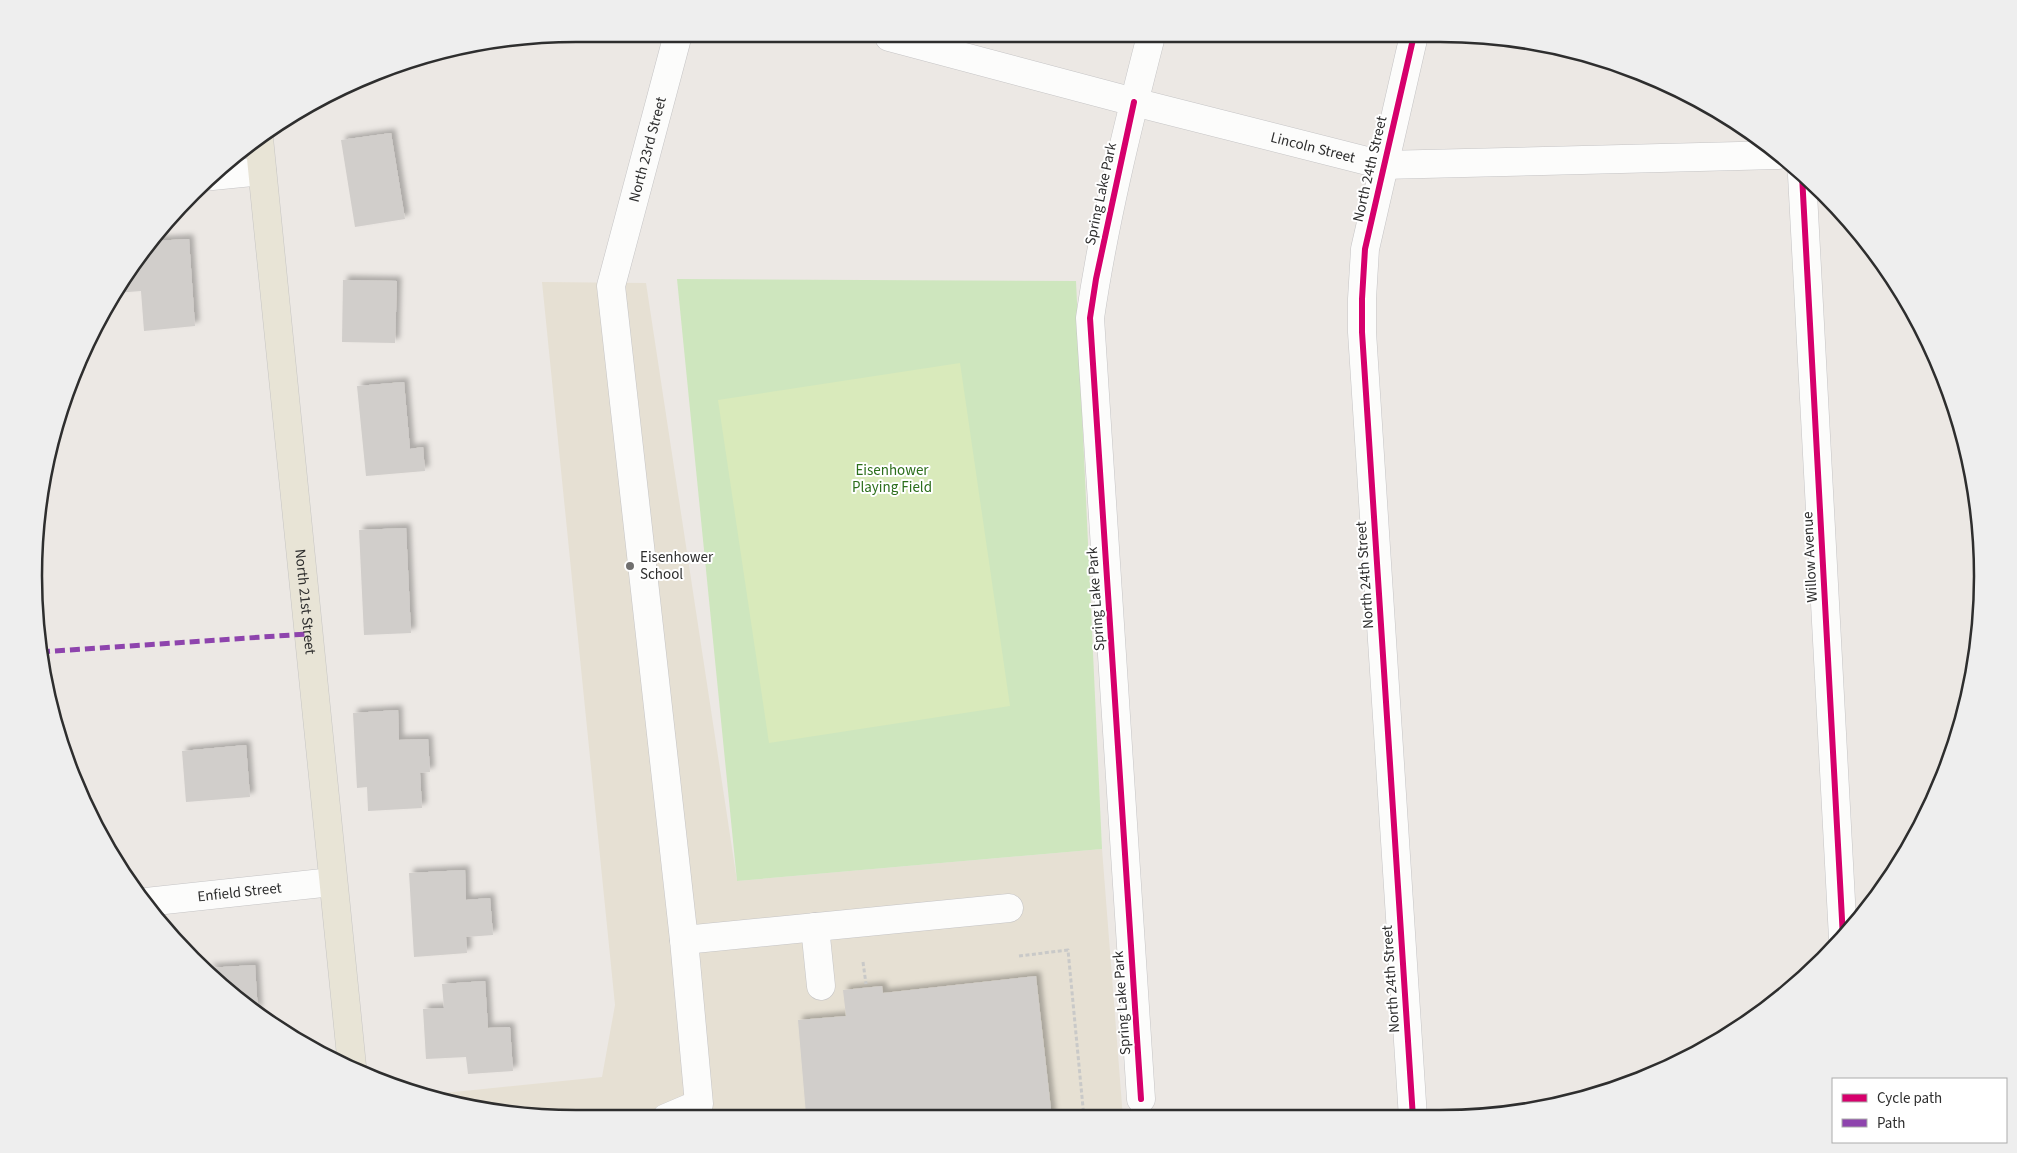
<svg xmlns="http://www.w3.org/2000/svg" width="2017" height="1153" viewBox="0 0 2017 1153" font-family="'Source Sans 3',sans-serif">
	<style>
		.education { fill: #e6e0d3 }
		.green { fill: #cee6be }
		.pitch { fill: #d9eabb }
		.building { fill: #d1cecb; filter: url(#shadow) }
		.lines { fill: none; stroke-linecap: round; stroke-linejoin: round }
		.minor-casing { stroke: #c5c4c5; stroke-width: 29 }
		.major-casing { stroke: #c6c5c4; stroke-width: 29 }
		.path { stroke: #c9c9c8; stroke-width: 3; stroke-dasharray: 4 2.5; stroke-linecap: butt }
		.minor { stroke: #fcfcfb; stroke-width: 28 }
		.major { stroke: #e8e4d6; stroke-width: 28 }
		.quiet { stroke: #8e44ad; stroke-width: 5; stroke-dasharray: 10 5; stroke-linecap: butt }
		.cycleway-casing { stroke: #fff; stroke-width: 9 }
		.cycleway { stroke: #d6006c; stroke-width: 6 }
		.poi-dot { fill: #706f6e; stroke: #fff; stroke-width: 2 }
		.labels { text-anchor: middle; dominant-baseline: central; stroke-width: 4; stroke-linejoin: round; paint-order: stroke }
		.street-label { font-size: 15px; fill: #2e2e2e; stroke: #fff }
		.park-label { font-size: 15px; fill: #2c6e1b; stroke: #fff }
		.poi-label { font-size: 15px; fill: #2e2e2e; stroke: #fff; text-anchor: start }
		.rim { fill: none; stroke: #2e2e2e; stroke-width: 2.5 }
	</style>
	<defs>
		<filter id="shadow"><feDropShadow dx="4.5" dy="-4.5" stdDeviation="2.5" flood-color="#0004"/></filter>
	</defs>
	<rect width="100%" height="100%" fill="#ece8e4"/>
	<polygon class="education" points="542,282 646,283 737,881 1102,849 1123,1118 541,1118 425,1095 602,1077 615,1005"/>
	<polygon class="green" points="677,279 1076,281 1102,849 737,881"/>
	<polygon class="pitch" points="960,363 1010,706 769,743 718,400"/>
	<g class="building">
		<polygon points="391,133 405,219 355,227 341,140"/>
		<polygon points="189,239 195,326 144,331 141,291 115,293 125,275 139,258 146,258 145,251 153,241"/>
		<polygon points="343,280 397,281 395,343 342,342"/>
		<polygon points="404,382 410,449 423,447 425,471 366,476 357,386"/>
		<polygon points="406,528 411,633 364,635 359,530"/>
		<polygon points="398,710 399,740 428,739 430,772 420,773 422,808 368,811 367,787 357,788 353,713"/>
		<polygon points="246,745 250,797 186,802 182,751"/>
		<polygon points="465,870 466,900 490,898 493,935 466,937 467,953 414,957 409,873"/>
		<polygon points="255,965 258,1013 207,968"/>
		<polygon points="1036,976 1052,1118 812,1118 812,1113 806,1114 798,1020 846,1016 843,990 882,986 883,993"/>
		<polygon points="485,981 488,1028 510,1027 513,1071 468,1074 466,1057 426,1059 423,1009 444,1008 442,984"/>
	</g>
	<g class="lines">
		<defs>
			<g id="minor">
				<path id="s1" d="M889 37 1134 102 1383 165 1778 155"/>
				<polyline points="1802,175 1843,938"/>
				<polyline points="212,176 262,171"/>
				<path id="s2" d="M146 902 332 882"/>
				<polyline points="815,927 821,986"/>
				<polyline points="684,940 1009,908"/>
				<path d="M1141 1099 1090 318C1104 223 1127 129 1151 36"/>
				<path id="s3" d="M666 1118 699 1104 684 940 611 286 677 38"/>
				<polyline points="1413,1118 1362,332 1362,299 1365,249 1414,35"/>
			</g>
			<g id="major">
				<path id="s4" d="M259 138 352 1066"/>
			</g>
		</defs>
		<use href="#minor" class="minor-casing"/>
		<use href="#major" class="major-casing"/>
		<g class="path">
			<polyline points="1019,956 1068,950 1084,1118"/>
			<polyline points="863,962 866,984"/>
			<path d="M530 1116C541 1114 552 1113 562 1118"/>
		</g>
		<use href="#minor" class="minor"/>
		<use href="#major" class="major"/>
		<polyline class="quiet" points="40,652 307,634"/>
		<defs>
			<g id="cycleway">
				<polyline points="1134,102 1096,279 1090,318 1141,1099"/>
				<polyline points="1802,175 1843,938"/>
				<polyline points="1413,1118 1362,332 1362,299 1365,249 1414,35"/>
			</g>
		</defs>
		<use href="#cycleway" class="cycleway-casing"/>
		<use href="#cycleway" class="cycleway"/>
	</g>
	<circle class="poi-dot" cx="630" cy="566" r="5"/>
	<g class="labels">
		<g class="street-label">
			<text stroke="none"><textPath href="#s1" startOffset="438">Lincoln Street</textPath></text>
			<text stroke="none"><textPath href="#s3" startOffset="1000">North 23rd Street</textPath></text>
			<text transform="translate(1370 169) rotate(-77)">North 24th Street</text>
			<text transform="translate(1101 194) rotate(-78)">Spring Lake Park</text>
			<text transform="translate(1810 557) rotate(-93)">Willow Avenue</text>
			<text transform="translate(1365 575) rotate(-94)">North 24th Street</text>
			<text transform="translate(1096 599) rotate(-94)">Spring Lake Park</text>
			<text stroke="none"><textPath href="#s4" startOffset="466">North 21st Street</textPath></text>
			<text stroke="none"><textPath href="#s2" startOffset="94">Enfield Street</textPath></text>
			<text transform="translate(1391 979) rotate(-94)">North 24th Street</text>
			<text transform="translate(1122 1003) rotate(-94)">Spring Lake Park</text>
		</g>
		<g class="park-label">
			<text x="892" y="470">Eisenhower<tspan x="892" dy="17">Playing Field</tspan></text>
		</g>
		<g class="poi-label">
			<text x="640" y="557">Eisenhower<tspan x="640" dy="17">School</tspan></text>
		</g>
	</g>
	<path d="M0 0H2017V1153H0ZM576 42H1440A534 534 0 0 1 1974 576V576A534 534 0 0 1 1440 1110H576A534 534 0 0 1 42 576V576A534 534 0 0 1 576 42Z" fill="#eee" fill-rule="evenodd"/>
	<path class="rim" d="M576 42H1440A534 534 0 0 1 1974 576V576A534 534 0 0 1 1440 1110H576A534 534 0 0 1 42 576V576A534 534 0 0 1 576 42Z"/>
	<rect x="1832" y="1078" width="175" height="65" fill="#ffffff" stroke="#ababab"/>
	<rect x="1842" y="1094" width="25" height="8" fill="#d6006c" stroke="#ababab"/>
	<text x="1877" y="1103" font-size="15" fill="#2e2e2e">Cycle path</text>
	<rect x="1842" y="1119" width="25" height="8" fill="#8e44ad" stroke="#ababab"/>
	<text x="1877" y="1128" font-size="15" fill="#2e2e2e">Path</text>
</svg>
